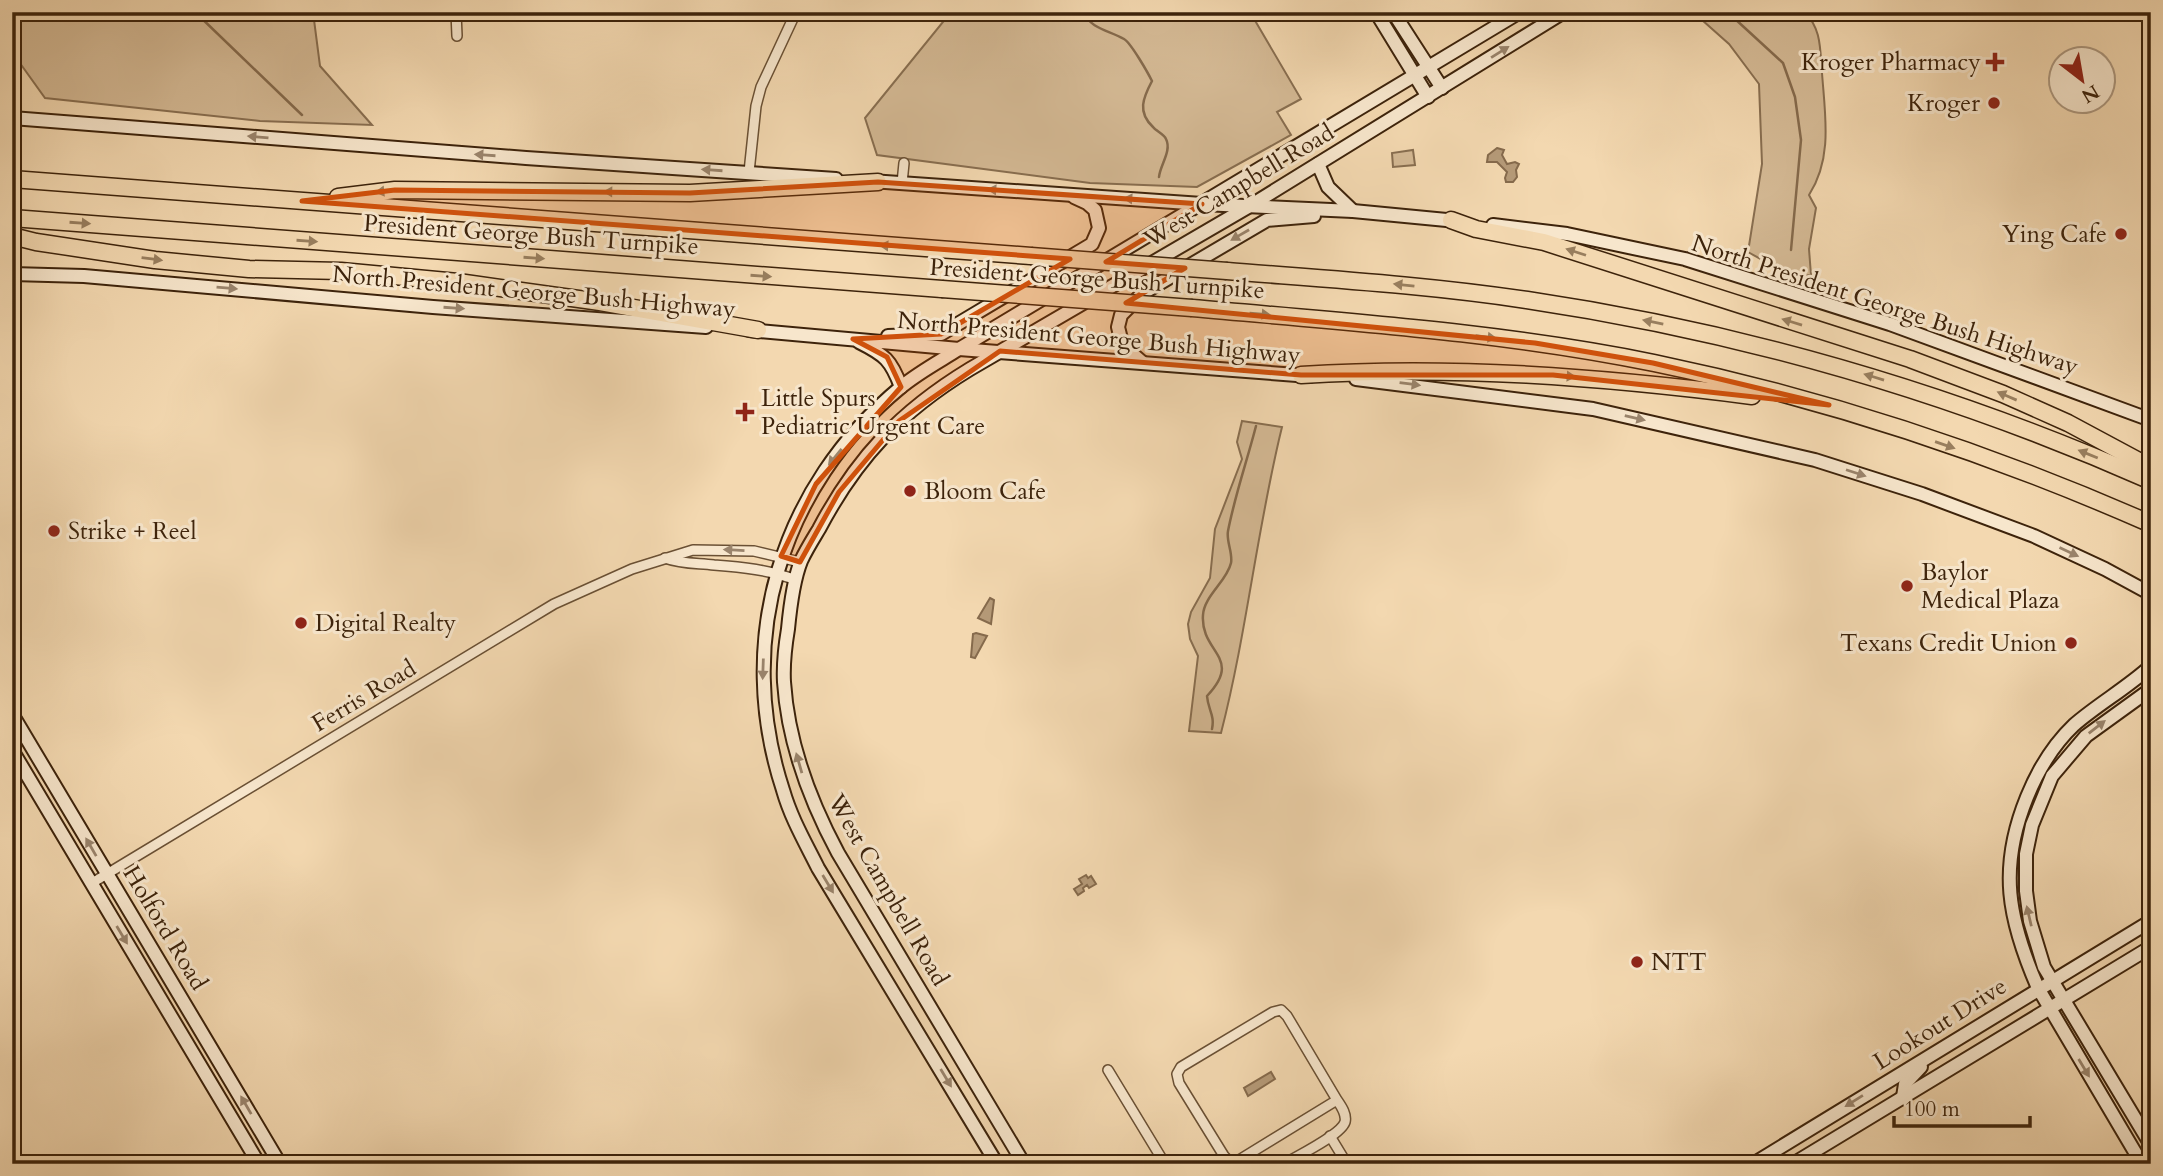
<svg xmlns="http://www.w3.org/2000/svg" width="2163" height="1176" viewBox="0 0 2163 1176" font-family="Cardo,serif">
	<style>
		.green { fill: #d4b994; stroke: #886e50; stroke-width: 2 }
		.water { fill: #b59a78; stroke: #856a4c; stroke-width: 2 }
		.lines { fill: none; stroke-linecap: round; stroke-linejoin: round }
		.stream { stroke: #856a4c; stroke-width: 2.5 }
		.street-casing { stroke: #6a5034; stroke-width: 12 }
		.secondary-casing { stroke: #3d230b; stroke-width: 16 }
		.highway-casing { stroke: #3d230b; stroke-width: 19 }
		.street { stroke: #f7e6cc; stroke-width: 9 }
		.secondary { stroke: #f7e6cc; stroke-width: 12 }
		.highway { stroke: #f3d8b0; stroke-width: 16 }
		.highway-bridge-casing { stroke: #3d230b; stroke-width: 19; stroke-linecap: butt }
		.highway-bridge { stroke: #f3d8b0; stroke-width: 16 }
		.oneway { fill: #9a846c }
		.oneway2 { fill: #987e5e }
		.marked { fill: #ce510c; fill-opacity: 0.2; stroke: #ce510c; stroke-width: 5; stroke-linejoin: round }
		.poi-dot { fill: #8f2418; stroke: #f7e6cc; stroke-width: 2.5 }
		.labels { text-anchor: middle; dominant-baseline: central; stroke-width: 6; stroke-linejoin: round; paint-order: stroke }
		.poi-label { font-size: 24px; fill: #3d230b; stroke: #f7e6cc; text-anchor: start }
		.street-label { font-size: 24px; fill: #3d230b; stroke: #f7e6cc }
	</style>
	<rect width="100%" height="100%" fill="#f3d8b0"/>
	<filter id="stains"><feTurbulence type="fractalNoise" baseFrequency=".00286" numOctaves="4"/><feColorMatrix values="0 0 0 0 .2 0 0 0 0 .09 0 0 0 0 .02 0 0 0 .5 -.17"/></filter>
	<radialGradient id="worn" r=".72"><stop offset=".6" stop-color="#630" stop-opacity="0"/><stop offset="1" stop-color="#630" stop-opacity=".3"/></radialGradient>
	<g class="green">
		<polygon points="12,12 313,12 320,66 372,125 260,121 45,98 12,52"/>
		<polygon points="951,12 1250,12 1301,99 1277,112 1291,135 1197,187 1090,183 877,155 865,118"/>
		<path d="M1693 12H1804C1822 28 1820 51 1822 73 1825 115 1833 158 1809 195L1816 208 1809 249 1811 275 1793 277 1748 252 1762 164 1759 84 1729 44Z"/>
		<polygon points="1413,150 1415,165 1393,167 1392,153"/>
		<path d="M1242 421 1282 427C1257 528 1247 632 1221 733L1189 731 1198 656 1190 639 1188 624 1191 612 1210 578 1215 529 1242 459 1237 442Z"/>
	</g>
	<g class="water">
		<polygon points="1497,148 1504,150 1502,155 1507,164 1515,162 1519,164 1516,170 1517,177 1513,182 1506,182 1505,178 1507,172 1497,162 1487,162 1488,155"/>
		<polygon points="990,598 994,600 991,624 978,618"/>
		<polygon points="976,633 987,636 975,658 971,657 973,634"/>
		<polygon points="1086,875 1088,878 1091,876 1096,884 1089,888 1087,885 1083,888 1084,891 1078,895 1074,889 1082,884 1079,879"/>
		<polygon points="1271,1072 1275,1079 1248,1096 1244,1088"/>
	</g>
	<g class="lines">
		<g class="stream">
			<polyline points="195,12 302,115"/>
			<path d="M1083 12C1092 30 1109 30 1124 39 1131 43 1148 73 1152 81 1143 98 1137 112 1153 127 1156 131 1164 134 1166 139 1172 151 1160 165 1159 177"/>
			<polyline points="1720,12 1734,18 1783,63 1795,97 1801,140 1791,250"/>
			<path d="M1212 729C1215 715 1208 710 1207 696 1244 657 1200 653 1203 615 1204 596 1227 581 1231 563 1233 553 1226 541 1228 531 1235 495 1247 461 1256 426"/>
		</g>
		<defs>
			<g id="street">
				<polyline points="456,12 457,36"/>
				<polyline points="749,172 756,106 761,87 796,12"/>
				<polyline points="902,183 904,163"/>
				<path d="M665 558C682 564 696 563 714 565 742 567 770 570 796 580"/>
				<polyline points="92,883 554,604 632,569 693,550 754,551 800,562"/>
				<polyline points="1108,1070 1165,1164"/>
				<polyline points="1330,1136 1347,1164"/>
				<path d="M1284 1164C1297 1156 1341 1135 1345 1122 1347 1114 1341 1106 1337 1100L1287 1016 1281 1010 1273 1012 1181 1067 1177 1074 1179 1083 1224 1156 1230 1162 1239 1160 1337 1100"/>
			</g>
			<g id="secondary">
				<polyline points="1376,12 1428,97"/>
				<polyline points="1393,12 1442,88"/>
				<polyline points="2148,12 2151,17"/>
				<polyline points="12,118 526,158 836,179"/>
				<polyline points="1318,164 1328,187 1353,211"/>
				<polyline points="871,181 1202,204 1353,211 1457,221"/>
				<polyline points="1493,225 1567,234 1685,259 1890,324 2151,420"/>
				<polyline points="12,274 84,276 433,307 706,327"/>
				<polyline points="749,330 959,349 1310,376"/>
				<polyline points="888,336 941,334 1092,244 1099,228 1095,210 1087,203 1074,197"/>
				<path d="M859 342C885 355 891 360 901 387"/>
				<polyline points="1142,362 1128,350 1121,339 1118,327 1121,315 1143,293 1267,220 1314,216"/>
				<polyline points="1356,379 1593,409 1815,460 1922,494 2034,536 2105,569 2151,594"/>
				<polyline points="2151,689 2086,736 2052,776 2032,825 2026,854 2026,891 2030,921 2044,967 2151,1145"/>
				<polyline points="12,714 280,1164"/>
				<polyline points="12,750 259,1164"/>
				<polyline points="1903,1097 1905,1084 1921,1067"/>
				<path d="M997 1164 818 868C805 842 791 818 783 790 734 641 780 487 901 387 919 372 940 361 959 349L1520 12"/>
				<path d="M1024 1164 838 853C809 799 788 743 784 682 783 664 785 647 788 629 790 608 793 581 801 561 806 550 813 539 819 529 857 457 901 411 970 369L1248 207 1564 12"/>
				<polyline points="1753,1164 2151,921"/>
				<polyline points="1793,1164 2151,947"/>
				<path d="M2142 1164 2038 988C2008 919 1998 868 2027 797 2038 770 2053 745 2074 725 2098 704 2127 688 2151 666"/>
			</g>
			<g id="highway">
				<polyline points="12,179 1031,256"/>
				<polyline points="338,197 395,190 690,193 878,182"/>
				<polyline points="12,218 942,289"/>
				<polyline points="1451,220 1476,229 1544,242 1910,359 2003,394 2068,423 2137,460 2151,476"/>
				<polyline points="12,236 36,242 155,260 249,269 341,271 458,282 600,302 758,330"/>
				<path d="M1227 271C1327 279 1427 285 1527 300 1742 332 1952 393 2151 481"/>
				<path d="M1192 308C1346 322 1502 332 1654 363 1823 398 1992 454 2151 524"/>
				<path d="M1301 375C1451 365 1602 377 1752 396"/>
			</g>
		</defs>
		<use href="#street" class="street-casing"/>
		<use href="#secondary" class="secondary-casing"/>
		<use href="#highway" class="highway-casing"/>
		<use href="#street" class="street"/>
		<use href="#secondary" class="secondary"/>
		<use href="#highway" class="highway"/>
		<defs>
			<g id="highway-bridge">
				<polyline points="1031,256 1227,271"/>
				<polyline points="942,289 1192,308"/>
			</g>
		</defs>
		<use href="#highway-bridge" class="highway-bridge-casing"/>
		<use href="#highway-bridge" class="highway-bridge"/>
	</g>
	<defs><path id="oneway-solid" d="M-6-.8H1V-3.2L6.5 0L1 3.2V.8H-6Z" transform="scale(1.75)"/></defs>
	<g class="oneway">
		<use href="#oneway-solid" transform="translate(1500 52) rotate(-32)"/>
		<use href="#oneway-solid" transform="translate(258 137) rotate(-175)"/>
		<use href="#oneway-solid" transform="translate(485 155) rotate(-176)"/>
		<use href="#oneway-solid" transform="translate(712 170) rotate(-176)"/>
		<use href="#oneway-solid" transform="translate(998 190) rotate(-176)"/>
		<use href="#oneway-solid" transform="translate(1134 199) rotate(-176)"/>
		<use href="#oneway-solid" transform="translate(1240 235) rotate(150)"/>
		<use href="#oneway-solid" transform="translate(227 288) rotate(5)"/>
		<use href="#oneway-solid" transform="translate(454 308) rotate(4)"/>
		<use href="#oneway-solid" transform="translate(1410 384) rotate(7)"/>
		<use href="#oneway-solid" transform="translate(1635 418) rotate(13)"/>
		<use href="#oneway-solid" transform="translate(835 457) rotate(129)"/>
		<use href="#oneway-solid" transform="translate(1856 473) rotate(18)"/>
		<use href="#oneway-solid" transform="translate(734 550) rotate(-177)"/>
		<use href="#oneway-solid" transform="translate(2069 552) rotate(25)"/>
		<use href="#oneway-solid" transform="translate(763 669) rotate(92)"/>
		<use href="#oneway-solid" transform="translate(2097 727) rotate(-38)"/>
		<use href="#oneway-solid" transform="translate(799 763) rotate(-106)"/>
		<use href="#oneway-solid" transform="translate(91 847) rotate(-120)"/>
		<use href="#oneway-solid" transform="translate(828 884) rotate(59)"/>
		<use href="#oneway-solid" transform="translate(2029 916) rotate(-103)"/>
		<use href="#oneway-solid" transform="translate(122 935) rotate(59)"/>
		<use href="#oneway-solid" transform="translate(2084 1068) rotate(59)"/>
		<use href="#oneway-solid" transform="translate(946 1078) rotate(59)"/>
		<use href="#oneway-solid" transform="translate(1854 1101) rotate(148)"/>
		<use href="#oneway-solid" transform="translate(246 1105) rotate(-120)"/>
	</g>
	<g class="oneway2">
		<use href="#oneway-solid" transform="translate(386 191) rotate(174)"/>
		<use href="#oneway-solid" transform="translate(614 192) rotate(-179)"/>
		<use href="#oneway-solid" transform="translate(80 223) rotate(4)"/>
		<use href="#oneway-solid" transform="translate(307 241) rotate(4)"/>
		<use href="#oneway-solid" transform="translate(890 246) rotate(-176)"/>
		<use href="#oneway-solid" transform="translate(1576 252) rotate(-162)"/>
		<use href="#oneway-solid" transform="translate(534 258) rotate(4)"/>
		<use href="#oneway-solid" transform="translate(152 259) rotate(7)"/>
		<use href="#oneway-solid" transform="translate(761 276) rotate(4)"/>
		<use href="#oneway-solid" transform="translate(1404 285) rotate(-174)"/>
		<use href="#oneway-solid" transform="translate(1260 314) rotate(5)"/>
		<use href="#oneway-solid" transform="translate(1653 322) rotate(-169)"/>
		<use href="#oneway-solid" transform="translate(1792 322) rotate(-163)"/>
		<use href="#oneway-solid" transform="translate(1486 337) rotate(7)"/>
		<use href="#oneway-solid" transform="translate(1565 376) rotate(4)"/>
		<use href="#oneway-solid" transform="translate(1874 377) rotate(-163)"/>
		<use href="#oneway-solid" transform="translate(2007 396) rotate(-157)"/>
		<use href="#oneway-solid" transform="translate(1945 445) rotate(19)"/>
		<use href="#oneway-solid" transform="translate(2088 454) rotate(-158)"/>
	</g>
	<path class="marked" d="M878 182 1202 204 1106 262 1185 268 1126 303 1535 343 1653 363 1829 405 1553 375H1301L1000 351 899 421 839 492 800 562 781 556 816 484 901 387 887 357 853 339 941 334 1070 259 302 201 395 190 690 193Z"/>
	<g class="poi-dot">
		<path d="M1991.5 51.5h7v7h7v7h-7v7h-7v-7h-7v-7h7z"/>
		<circle cx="1994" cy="103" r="7"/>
		<circle cx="2121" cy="234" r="7"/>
		<path d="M741.5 401.5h7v7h7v7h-7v7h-7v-7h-7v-7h7z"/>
		<circle cx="910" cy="491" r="7"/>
		<circle cx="54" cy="531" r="7"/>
		<circle cx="1907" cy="586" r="7"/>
		<circle cx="301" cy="623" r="7"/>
		<circle cx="2071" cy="643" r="7"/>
		<circle cx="1637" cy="962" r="7"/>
	</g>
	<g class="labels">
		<g class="poi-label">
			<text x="1981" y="62" text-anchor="end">Kroger Pharmacy</text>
			<text x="1980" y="103" text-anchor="end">Kroger</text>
			<text x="2107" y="234" text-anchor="end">Ying Cafe</text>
			<text x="761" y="398">Little Spurs<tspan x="761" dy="28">Pediatric Urgent Care</tspan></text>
			<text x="924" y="491">Bloom Cafe</text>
			<text x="68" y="531">Strike + Reel</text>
			<text x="1921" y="572">Baylor<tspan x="1921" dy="28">Medical Plaza</tspan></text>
			<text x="315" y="623">Digital Realty</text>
			<text x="2057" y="643" text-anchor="end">Texans Credit Union</text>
			<text x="1651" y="962">NTT</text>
		</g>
		<g class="street-label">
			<text transform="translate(1239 186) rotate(-31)">West Campbell Road</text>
			<text transform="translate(531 235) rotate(4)">President George Bush Turnpike</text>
			<text transform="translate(1097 279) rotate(4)">President George Bush Turnpike</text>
			<text transform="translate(534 292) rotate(5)">North President George Bush Highway</text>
			<text transform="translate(1885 305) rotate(18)">North President George Bush Highway</text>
			<text transform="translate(1099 338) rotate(5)">North President George Bush Highway</text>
			<text transform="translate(364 696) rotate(-31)">Ferris Road</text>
			<text transform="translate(888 890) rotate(60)">West Campbell Road</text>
			<text transform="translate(165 928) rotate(59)">Holford Road</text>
			<text transform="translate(1940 1024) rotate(-32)">Lookout Drive</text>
		</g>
	</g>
	<rect width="2163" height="1176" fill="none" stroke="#f3d8b0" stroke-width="42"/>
	<rect x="14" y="14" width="2135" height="1148" fill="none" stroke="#3d230b" stroke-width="3.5"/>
	<rect x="21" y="21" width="2121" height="1134" fill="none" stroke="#3d230b" stroke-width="2"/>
	<g transform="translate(2082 80) rotate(149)"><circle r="33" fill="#f7e6cc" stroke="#ad987f" stroke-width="2"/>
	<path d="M0-5L12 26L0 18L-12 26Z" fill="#8f2418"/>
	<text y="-10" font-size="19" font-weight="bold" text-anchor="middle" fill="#3d230b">N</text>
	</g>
	<path d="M1894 1116v10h136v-10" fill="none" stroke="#3d230b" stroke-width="3.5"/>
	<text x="1904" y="1116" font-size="21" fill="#3d230b" stroke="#f7e6cc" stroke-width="5" paint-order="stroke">100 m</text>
	<rect width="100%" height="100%" filter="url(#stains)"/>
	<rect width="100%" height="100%" fill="url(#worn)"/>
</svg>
